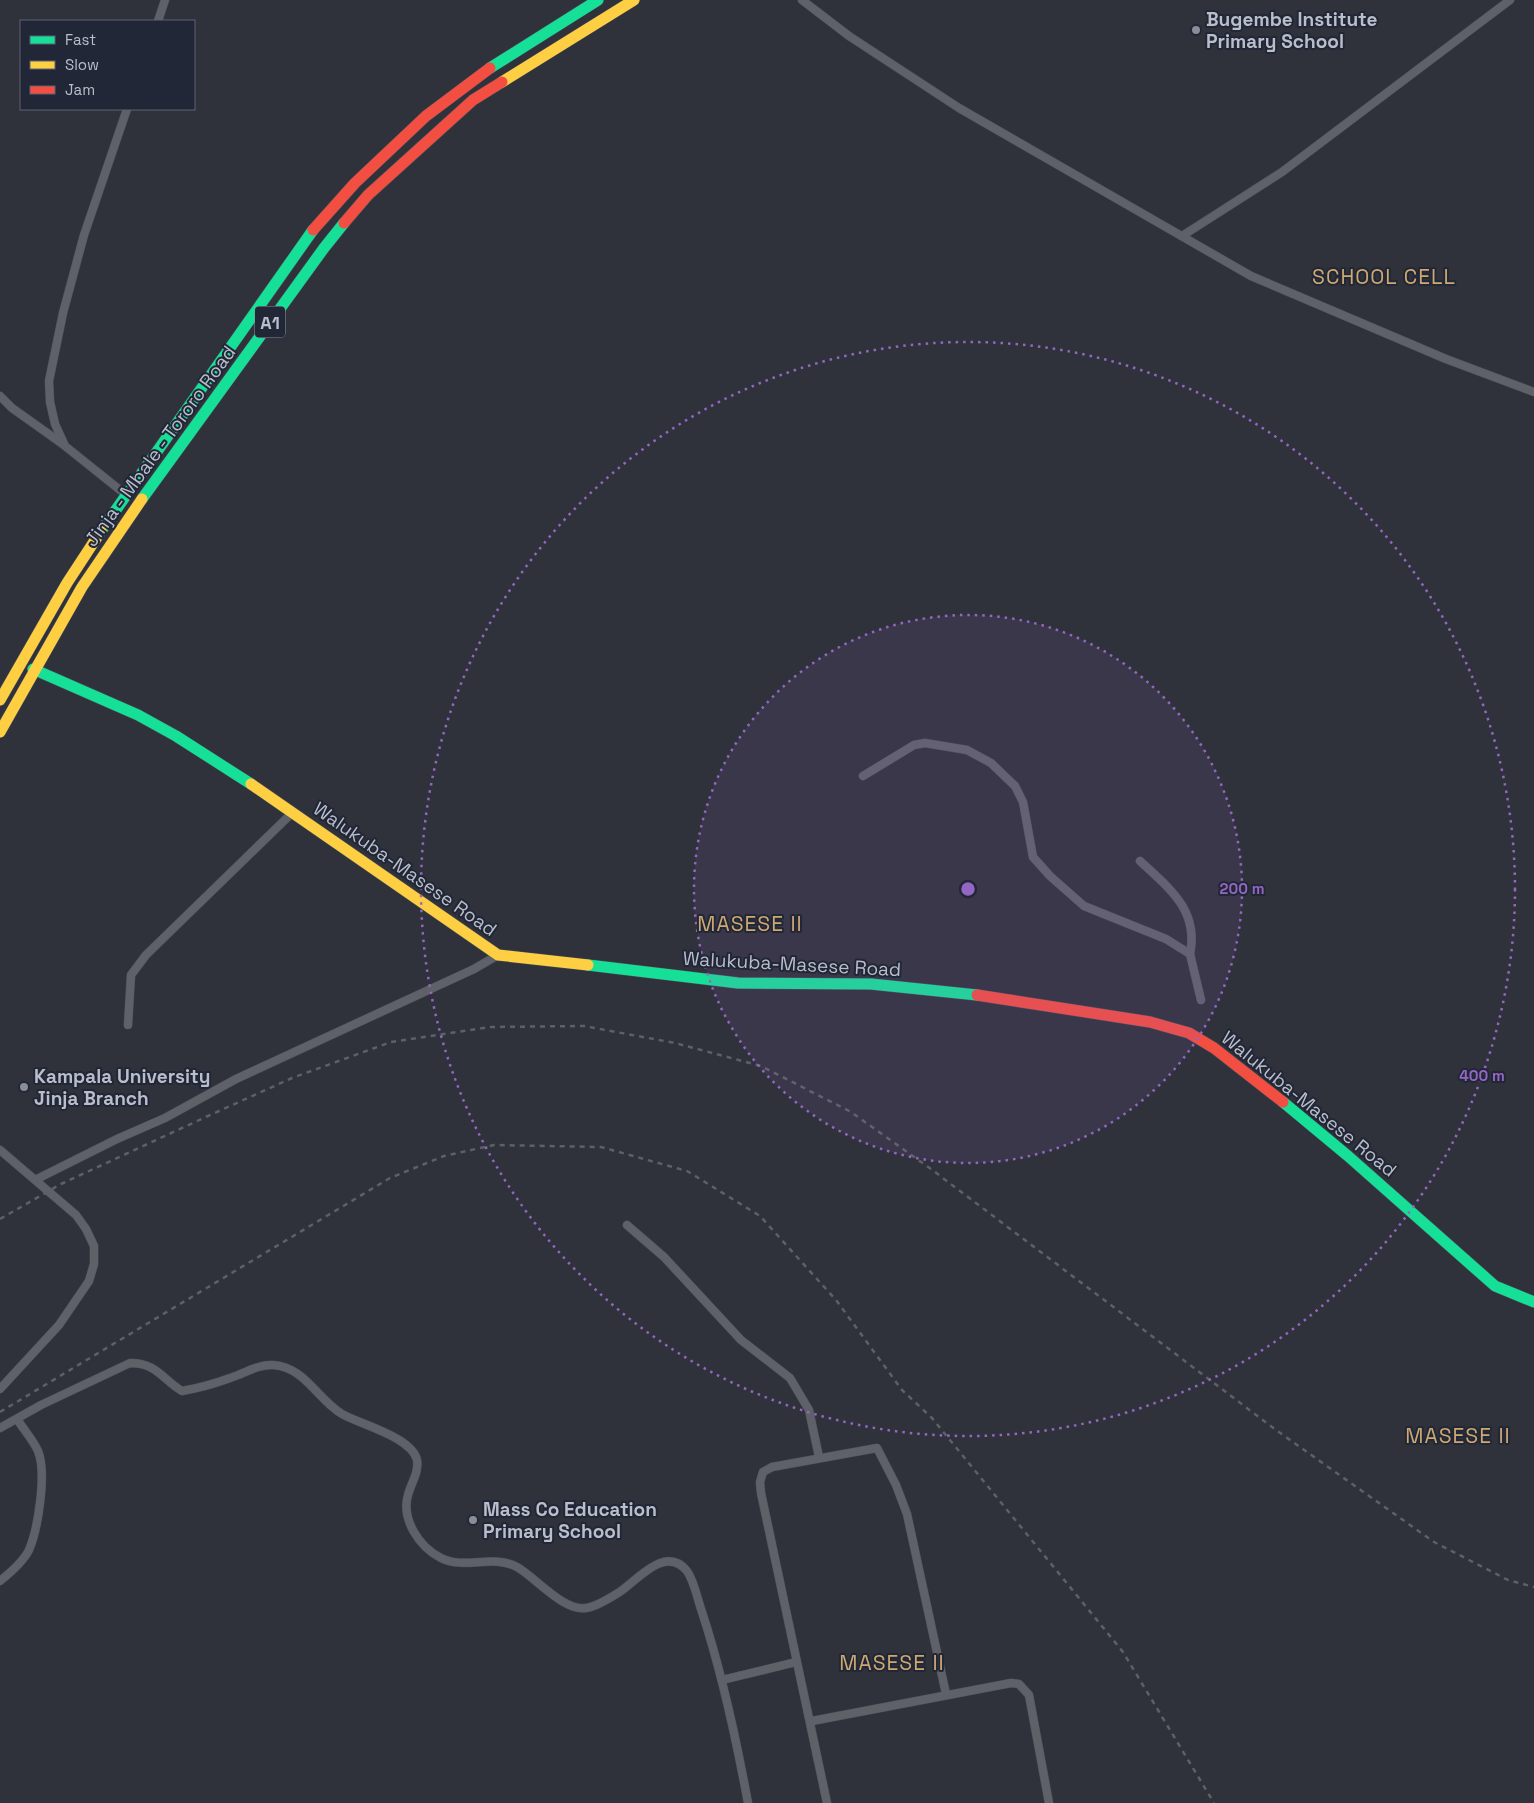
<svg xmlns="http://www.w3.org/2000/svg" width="1534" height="1803" viewBox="0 0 1534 1803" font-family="'Space Grotesk',sans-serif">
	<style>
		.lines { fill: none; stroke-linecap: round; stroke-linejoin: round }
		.street-casing { stroke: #4c4f55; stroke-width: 9 }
		.fast-casing { stroke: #4c4f58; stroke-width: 12 }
		.slow-casing { stroke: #4c4f58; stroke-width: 12 }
		.jam-casing { stroke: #4c4f58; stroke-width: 12 }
		.street { stroke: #5f6169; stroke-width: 8 }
		.fast { stroke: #16e098; stroke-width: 11 }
		.slow { stroke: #ffcf43; stroke-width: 11 }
		.jam { stroke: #f24e42; stroke-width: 11 }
		.rail { stroke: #5d6066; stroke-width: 2.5; stroke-dasharray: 5 5; stroke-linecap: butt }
		.ring { fill: none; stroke: #9466c4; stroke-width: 2.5; stroke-dasharray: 2.5 5 }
		.poi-dot { fill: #898d99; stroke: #212736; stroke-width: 2 }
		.labels { text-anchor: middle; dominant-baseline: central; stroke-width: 4; stroke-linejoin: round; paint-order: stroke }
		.shield { fill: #212736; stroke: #8c919e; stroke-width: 1 }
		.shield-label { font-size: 18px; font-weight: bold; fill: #babecb }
		.poi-label { font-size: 19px; font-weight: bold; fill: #babecb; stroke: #212736; text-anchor: start }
		.street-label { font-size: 19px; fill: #babecb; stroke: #212736 }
		.quarter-label { font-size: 21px; letter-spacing: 1px; fill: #cea871; stroke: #212736 }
		.centre { fill: #9466c4; stroke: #212736; stroke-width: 2.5 }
		.ring-label { font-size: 15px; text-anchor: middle; font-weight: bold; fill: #9466c4; stroke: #212736; stroke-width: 4; stroke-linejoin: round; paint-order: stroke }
	</style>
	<rect width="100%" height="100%" fill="#2f323b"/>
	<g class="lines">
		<defs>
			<g id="street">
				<polyline points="802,0 849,36 959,108 1251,276 1446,359 1534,392"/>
				<polyline points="158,21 165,0"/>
				<polyline points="1182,236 1282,172 1510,0"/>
				<polyline points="0,396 12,408 64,445"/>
				<polyline points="125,494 65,446 55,424 50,402 49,381 63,313 84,235 127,109"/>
				<polyline points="863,776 914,745 925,743 967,750 991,763 1015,786 1023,802 1033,857 1050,876 1084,906 1166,939 1190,954 1201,1000"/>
				<path d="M1140 861C1169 888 1199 910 1190 954"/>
				<polyline points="128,1025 131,975 146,955 293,812"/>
				<polyline points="0,1150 76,1215 86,1229 94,1246 94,1264 89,1281 59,1325 0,1389"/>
				<polyline points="37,1179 117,1139 165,1118 236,1079 474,969 498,955"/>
				<polyline points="627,1225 664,1257 741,1340 790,1378 809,1410 819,1457"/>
				<path d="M0 1428 41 1405 130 1363C157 1363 162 1379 182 1391 199 1388 214 1384 230 1378 244 1374 258 1364 273 1365 305 1367 317 1399 342 1414 359 1424 412 1437 417 1460 419 1473 411 1483 408 1495 401 1519 419 1547 441 1558 464 1570 493 1554 517 1567 535 1577 564 1612 586 1608 596 1607 610 1598 618 1593 637 1581 665 1544 687 1571 694 1581 697 1597 701 1609 722 1672 736 1738 748 1803"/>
				<path d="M0 1581C10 1573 23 1562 29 1550 38 1529 47 1473 38 1451 33 1440 24 1430 17 1419"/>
				<polyline points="722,1680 796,1662"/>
				<polyline points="812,1721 1011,1683 1019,1684 1029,1695 1049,1803"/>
				<polyline points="827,1803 761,1493 760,1482 763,1472 772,1467 877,1448 896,1485 907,1514 946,1694"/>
			</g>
			<g id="fast">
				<polyline points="490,68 598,0"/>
				<polyline points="142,499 324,248 344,223"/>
				<polyline points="101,531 313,230"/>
				<polyline points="33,669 138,715 176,736 251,784"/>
				<polyline points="588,965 738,983 871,984 977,995"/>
				<polyline points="1283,1102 1348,1156 1495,1286 1534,1302"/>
			</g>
			<g id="slow">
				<polyline points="502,82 634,0"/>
				<polyline points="0,700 67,583 101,531"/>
				<polyline points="0,732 82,587 142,499"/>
				<polyline points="251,784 498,955 588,965"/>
			</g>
			<g id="jam">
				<polyline points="344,223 368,195 473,100 502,82"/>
				<polyline points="313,230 355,183 426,116 490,68"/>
				<polyline points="977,995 1150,1022 1189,1033 1214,1048 1283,1102"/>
			</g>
		</defs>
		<use href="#street" class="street-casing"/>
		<use href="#fast" class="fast-casing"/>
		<use href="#slow" class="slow-casing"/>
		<use href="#jam" class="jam-casing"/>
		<use href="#street" class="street"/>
		<use href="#fast" class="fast"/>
		<use href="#slow" class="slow"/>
		<use href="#jam" class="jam"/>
		<g class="rail">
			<polyline points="0,1219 61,1184 208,1116 292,1078 391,1042 490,1027 584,1026 675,1043 761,1066 851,1112 931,1169 1276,1430 1434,1542 1508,1580 1534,1587"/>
			<polyline points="0,1412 390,1178 444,1156 494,1145 601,1147 687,1171 760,1216 836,1300 902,1390 932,1418 1123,1652 1214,1803"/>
		</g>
	</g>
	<circle cx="968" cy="889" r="274" fill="#9466c4" fill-opacity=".12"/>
	<g class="ring">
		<circle cx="968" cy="889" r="274"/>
		<circle cx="968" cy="889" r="547"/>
	</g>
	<g class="poi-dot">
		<circle cx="1196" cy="30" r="5"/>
		<circle cx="24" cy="1087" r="5"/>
		<circle cx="473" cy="1520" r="5"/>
	</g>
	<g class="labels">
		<rect class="shield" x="255" y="306.5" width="30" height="31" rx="4"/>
		<g class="shield-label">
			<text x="270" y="322">A1</text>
		</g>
		<g class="poi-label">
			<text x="1206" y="19">Bugembe Institute<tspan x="1206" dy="22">Primary School</tspan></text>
			<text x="34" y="1076">Kampala University<tspan x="34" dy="22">Jinja Branch</tspan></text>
			<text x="483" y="1509">Mass Co Education<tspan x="483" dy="22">Primary School</tspan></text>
		</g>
		<g class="street-label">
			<text transform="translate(160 446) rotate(-54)">Jinja - Mbale - Tororo Road</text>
			<text transform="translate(405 869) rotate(35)">Walukuba-Masese Road</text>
			<text transform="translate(792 964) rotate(3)">Walukuba-Masese Road</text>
			<text transform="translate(1309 1104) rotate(39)">Walukuba-Masese Road</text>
		</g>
		<g class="quarter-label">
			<text x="1384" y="276">SCHOOL CELL</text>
			<text x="750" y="923">MASESE II</text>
			<text x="1458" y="1435">MASESE II</text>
			<text x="892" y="1662">MASESE II</text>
		</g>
	</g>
	<circle cx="968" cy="889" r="8" class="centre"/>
	<g class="ring-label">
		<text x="1242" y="894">200 m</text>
		<text x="1482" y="1081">400 m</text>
	</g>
	<rect x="20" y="20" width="175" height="90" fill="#212736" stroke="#5e6372"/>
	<rect x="30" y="36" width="25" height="8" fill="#16e098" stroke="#5e6372"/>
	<text x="65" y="45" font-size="15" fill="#babecb">Fast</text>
	<rect x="30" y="61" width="25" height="8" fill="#ffcf43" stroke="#5e6372"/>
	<text x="65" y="70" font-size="15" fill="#babecb">Slow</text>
	<rect x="30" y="86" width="25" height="8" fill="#f24e42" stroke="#5e6372"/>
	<text x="65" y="95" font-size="15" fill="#babecb">Jam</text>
</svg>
